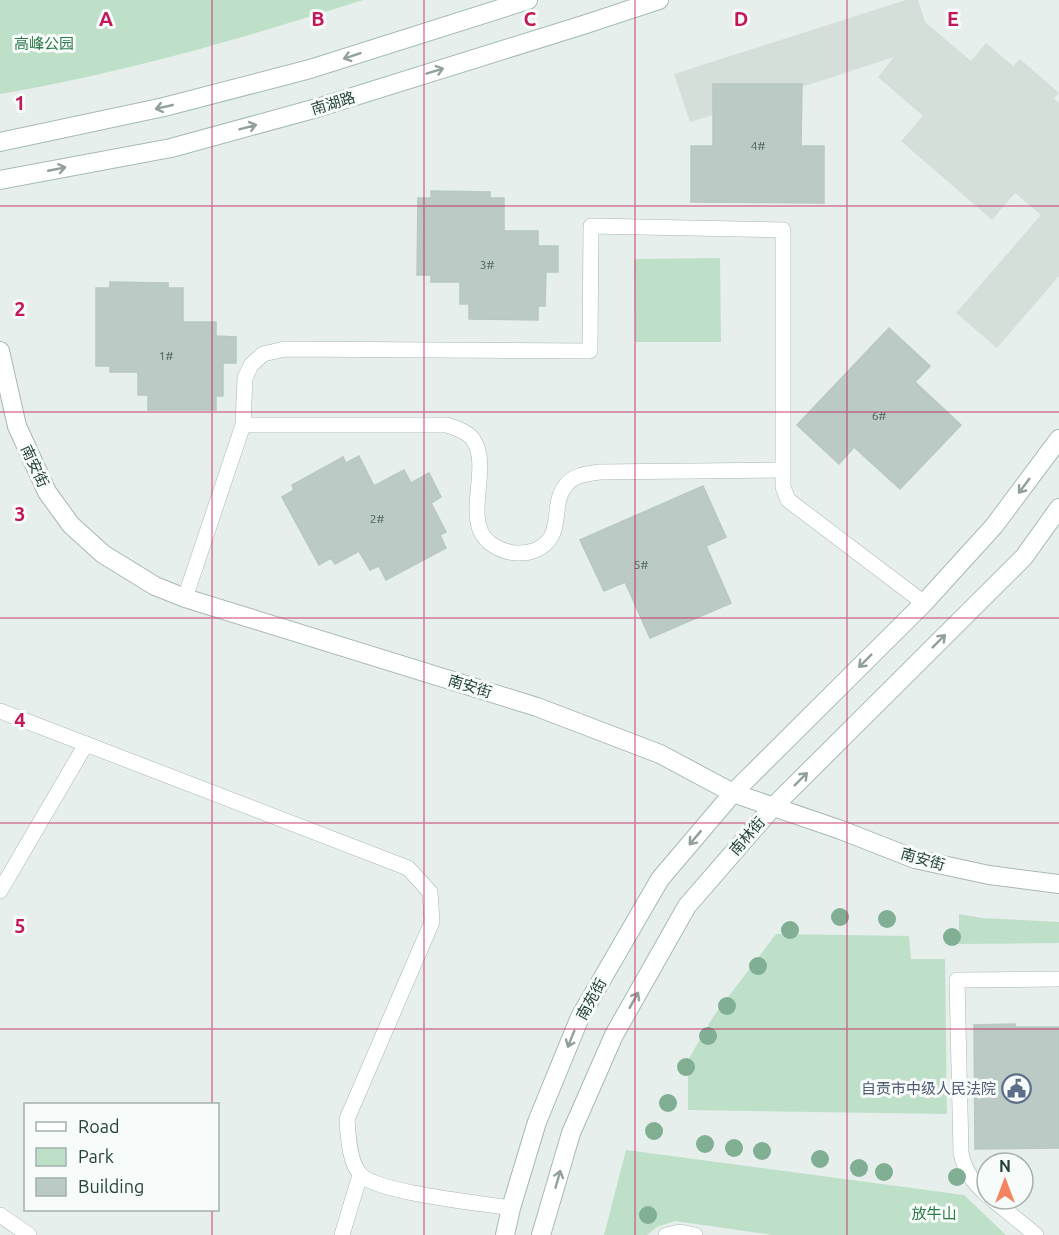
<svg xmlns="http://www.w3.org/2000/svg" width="1059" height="1235" viewBox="0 0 1059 1235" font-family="Ubuntu,'Noto Sans SC',sans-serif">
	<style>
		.built { fill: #d4dfda }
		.green { fill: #bfe0c8 }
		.building { fill: #bbcac4; stroke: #b8c9c2; stroke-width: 1.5 }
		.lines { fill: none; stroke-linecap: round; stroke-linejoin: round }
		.service-casing { stroke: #a8b8b2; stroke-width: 16 }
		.minor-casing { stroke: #a8b8b2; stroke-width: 20 }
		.secondary-casing { stroke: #a4bbb3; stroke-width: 20 }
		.service { stroke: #fff; stroke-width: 15 }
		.minor { stroke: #fff; stroke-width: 18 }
		.secondary { stroke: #fff; stroke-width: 18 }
		.tree { fill: #80af93 }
		.oneway { stroke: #92a09c }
		.grid { fill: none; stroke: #c2185b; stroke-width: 1.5; stroke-opacity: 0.55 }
		.labels { text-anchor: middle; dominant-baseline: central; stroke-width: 6; stroke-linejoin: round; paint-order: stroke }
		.number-label { font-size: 12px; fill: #4a645c }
		.park-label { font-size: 15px; fill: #2d7a4b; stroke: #f7fbf9 }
		.street-label { font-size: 15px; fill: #24423a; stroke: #f7fbf9 }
		.service-label { font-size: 15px; fill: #4e5e75; stroke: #f7fbf9; text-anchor: end }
		.grid-label { font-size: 20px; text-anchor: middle; font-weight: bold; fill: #c2185b; stroke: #f7fbf9; stroke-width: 6; stroke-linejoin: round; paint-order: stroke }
	</style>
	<rect width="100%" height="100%" fill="#e6efeb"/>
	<polygon class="built" points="906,0 918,0 925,22 971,61 986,43 1013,66 1020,59 1059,93 1054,98 1059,103 1059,276 997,348 956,313 1041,215 1015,193 992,220 901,141 923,116 878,77 894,57 802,87 713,84 713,115 690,122 674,74"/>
	<g class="green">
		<path d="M0 0H363C244 38 123 73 0 94Z"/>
		<polygon points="720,258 721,342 635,342 634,259"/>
		<polygon points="959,914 982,918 1059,922 1059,943 959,944"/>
		<polygon points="776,934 909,936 911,959 945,959 947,1114 688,1110 688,1060 713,1017"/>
		<polygon points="626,1150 964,1195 1006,1235 772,1235 675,1221 657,1227 647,1235 604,1235"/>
	</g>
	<g class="building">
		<polygon points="713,84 802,84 801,146 824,146 824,203 691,202 691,146 713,146"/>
		<polygon points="431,191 490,192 490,198 504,198 504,231 538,231 538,246 558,246 558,272 546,272 545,306 538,306 538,320 469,319 469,304 460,304 460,282 431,282 431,275 417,275 418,198 431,198"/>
		<polygon points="110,282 168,283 168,288 183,288 183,322 216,322 216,336 236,337 236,363 223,363 223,396 216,396 216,410 148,410 148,395 138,395 138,372 110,372 110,366 96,366 96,288 110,288"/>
		<polygon points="889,328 930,366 915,382 961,425 900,489 854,447 839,464 797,425"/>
		<polygon points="359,456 374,486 404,470 411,483 429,473 441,497 431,503 446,532 440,535 446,548 386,580 379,566 370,570 359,551 335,564 331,558 319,565 282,497 294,490 292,485 343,457 346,463"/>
		<polygon points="703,486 726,537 706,546 731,603 650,638 625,582 604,591 580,540"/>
		<polygon points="1015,1024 1015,1027 1059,1027 1059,1148 975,1149 974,1025"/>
	</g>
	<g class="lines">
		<defs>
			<g id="service">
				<path d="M243 425H447C456 428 469 432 474 441 489 466 469 506 481 532 493 556 536 562 551 537 560 522 553 500 566 485 574 475 586 474 599 472L782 470"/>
				<polyline points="185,598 243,425 245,378 251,365 263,354 285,349 590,351 591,226 783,230 783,487 788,500 924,603"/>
				<path d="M0 711 408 868 430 892 432 922 347 1119C348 1134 349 1165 362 1176 382 1193 480 1203 511 1208"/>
				<polyline points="0,891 86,744"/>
				<path d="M987 1195C973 1182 965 1172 961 1153L957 980 1059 979"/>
				<polyline points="992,1199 1036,1235"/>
				<polyline points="0,1215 29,1235"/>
				<polyline points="342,1235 360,1175"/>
				<polyline points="666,1235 680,1232 695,1235"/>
			</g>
			<polyline id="minor" points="0,351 17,426 47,492 71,525 103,554 155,586 185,598 537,707 660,754 733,793 841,830 915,859 989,875 1059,884"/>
			<g id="secondary">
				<polyline points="0,142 164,107 310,69 528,0"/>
				<polyline points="0,180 171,148 317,108 583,25 659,0"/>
				<polyline points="505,1235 511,1208 537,1122 580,1017 660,879 733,793 924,603 994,526 1059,439"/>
				<polyline points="541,1235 571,1133 614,1035 687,906 773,807 1024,557 1059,508"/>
			</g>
		</defs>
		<use href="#service" class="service-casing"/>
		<use href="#minor" class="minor-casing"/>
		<use href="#secondary" class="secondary-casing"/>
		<use href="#service" class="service"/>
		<use href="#minor" class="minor"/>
		<use href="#secondary" class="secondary"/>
	</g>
	<g class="tree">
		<circle cx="840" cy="917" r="9"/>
		<circle cx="887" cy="919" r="9"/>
		<circle cx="790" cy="930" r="9"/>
		<circle cx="952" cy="937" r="9"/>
		<circle cx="758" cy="966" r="9"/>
		<circle cx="727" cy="1006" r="9"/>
		<circle cx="708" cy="1036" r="9"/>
		<circle cx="686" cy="1067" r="9"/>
		<circle cx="668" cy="1103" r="9"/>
		<circle cx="654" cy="1131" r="9"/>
		<circle cx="705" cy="1144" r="9"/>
		<circle cx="734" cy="1148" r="9"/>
		<circle cx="762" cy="1151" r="9"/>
		<circle cx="820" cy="1159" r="9"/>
		<circle cx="859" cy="1168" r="9"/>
		<circle cx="884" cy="1172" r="9"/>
		<circle cx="957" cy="1177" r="9"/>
		<circle cx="648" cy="1215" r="9"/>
	</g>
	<defs><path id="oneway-shaft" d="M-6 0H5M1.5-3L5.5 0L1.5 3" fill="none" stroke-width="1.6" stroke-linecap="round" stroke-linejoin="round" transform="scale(1.5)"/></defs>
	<g class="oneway">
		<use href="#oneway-shaft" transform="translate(352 56) rotate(162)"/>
		<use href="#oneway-shaft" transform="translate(435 71) rotate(-17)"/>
		<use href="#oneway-shaft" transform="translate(164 107) rotate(167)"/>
		<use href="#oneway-shaft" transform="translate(248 127) rotate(-15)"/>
		<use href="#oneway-shaft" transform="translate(57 169) rotate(-11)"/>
		<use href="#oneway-shaft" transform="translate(1024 486) rotate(127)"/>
		<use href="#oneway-shaft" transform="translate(939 641) rotate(-45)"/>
		<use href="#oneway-shaft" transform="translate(865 661) rotate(135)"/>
		<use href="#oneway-shaft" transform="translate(801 779) rotate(-45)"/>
		<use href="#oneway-shaft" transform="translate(695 838) rotate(130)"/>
		<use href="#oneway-shaft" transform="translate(634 1000) rotate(-61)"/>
		<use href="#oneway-shaft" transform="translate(571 1039) rotate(112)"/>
		<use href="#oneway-shaft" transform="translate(558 1179) rotate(-74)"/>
	</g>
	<path class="grid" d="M212 0V1104M424 0V1235M635 0V1235M847 0V1235M0 206H1059M0 412H1059M0 618H1059M0 823H1059M0 1029H1059M212 1210V1235"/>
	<defs>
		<symbol id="civic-ring" viewBox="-11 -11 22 22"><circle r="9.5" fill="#f7fbf9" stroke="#5c6f8a" stroke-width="1.5"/><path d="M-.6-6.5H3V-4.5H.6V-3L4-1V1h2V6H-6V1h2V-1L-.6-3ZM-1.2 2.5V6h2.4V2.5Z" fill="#5c6f8a"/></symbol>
	</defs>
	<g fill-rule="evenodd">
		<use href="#civic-ring" x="1000" y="1072" width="33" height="33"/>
	</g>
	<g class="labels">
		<g class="number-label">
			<text x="758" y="145">4#</text>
			<text x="487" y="264">3#</text>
			<text x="166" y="355">1#</text>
			<text x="879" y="415">6#</text>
			<text x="377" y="518">2#</text>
			<text x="641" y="564">5#</text>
		</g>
		<g class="park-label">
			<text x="44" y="43">高峰公园</text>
			<text x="934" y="1213">放牛山</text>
		</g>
		<g class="street-label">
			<text transform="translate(333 103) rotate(-17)">南湖路</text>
			<text transform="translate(35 466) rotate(65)">南安街</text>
			<text transform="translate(470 686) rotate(17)">南安街</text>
			<text transform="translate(747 836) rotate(-49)">南林街</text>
			<text transform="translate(923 859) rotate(16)">南安街</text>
			<text transform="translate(591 999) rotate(-61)">南苑街</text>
		</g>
		<g class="service-label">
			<text x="996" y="1088">自贡市中级人民法院</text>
		</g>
	</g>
	<g class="grid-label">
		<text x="106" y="26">A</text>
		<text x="318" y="26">B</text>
		<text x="530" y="26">C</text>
		<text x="741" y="26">D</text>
		<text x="953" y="26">E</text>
		<text x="20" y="110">1</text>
		<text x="20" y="316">2</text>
		<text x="20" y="521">3</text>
		<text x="20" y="727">4</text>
		<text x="20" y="933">5</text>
	</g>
	<rect x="24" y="1103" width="195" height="108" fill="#f7fbf9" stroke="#a3b1ad" stroke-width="1.5"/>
	<rect x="36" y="1122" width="30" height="9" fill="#ffffff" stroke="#a3b1ad" stroke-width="1.5"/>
	<text x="78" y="1133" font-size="18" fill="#24423a">Road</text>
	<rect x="36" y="1148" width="30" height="18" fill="#bfe0c8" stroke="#a3b1ad" stroke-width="1.5"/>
	<text x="78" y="1163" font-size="18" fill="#24423a">Park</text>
	<rect x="36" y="1178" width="30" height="18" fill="#bbcac4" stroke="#a3b1ad" stroke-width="1.5"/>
	<text x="78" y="1193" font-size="18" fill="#24423a">Building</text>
	<g transform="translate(1005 1181)"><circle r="28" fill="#f7fbf9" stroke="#a3b1ad" stroke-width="1.5"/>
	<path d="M0-4.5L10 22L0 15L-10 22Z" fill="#f4845f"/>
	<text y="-9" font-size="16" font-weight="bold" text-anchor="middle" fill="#24423a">N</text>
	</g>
</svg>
